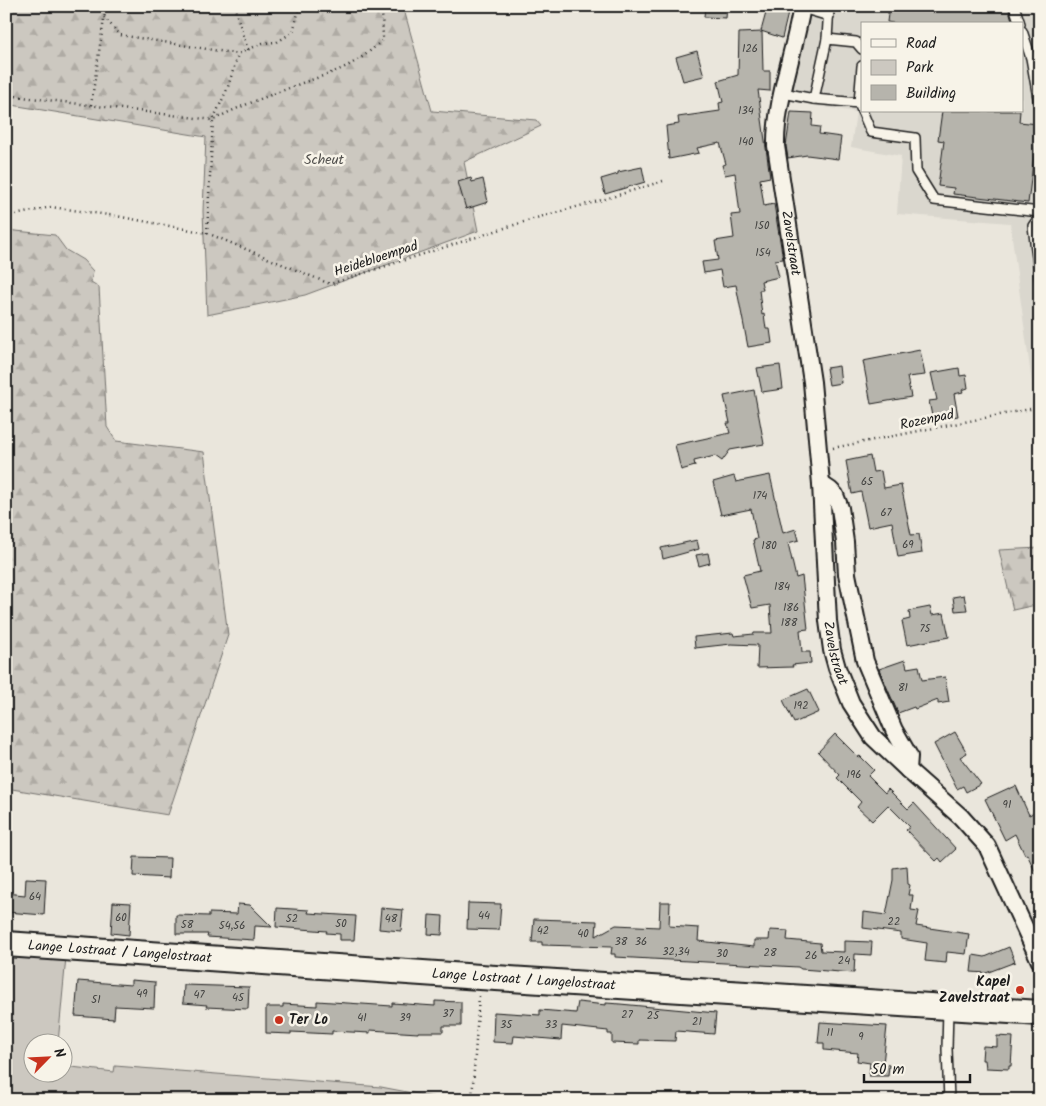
<svg xmlns="http://www.w3.org/2000/svg" width="1046" height="1106" viewBox="0 0 1046 1106" font-family="Kalam,sans-serif">
	<style>
		.built { fill: #dad7ce; fill-rule: evenodd }
		.green { fill: #ccc8c0; stroke: #74726e }
		.forest { fill: url(#forest-firs); stroke: #74726e }
		.building { fill: #b6b4ac; stroke: #1c1c1c }
		.lines { fill: none; stroke-linecap: round; stroke-linejoin: round }
		.lane-casing { stroke: #1c1c1c; stroke-width: 12 }
		.street-casing { stroke: #1c1c1c; stroke-width: 20 }
		.secondary-casing { stroke: #1c1c1c; stroke-width: 28 }
		.path { stroke: #1c1c1c; stroke-width: 2.5; stroke-dasharray: 1 4; stroke-linecap: butt }
		.lane { stroke: #f7f3e8; stroke-width: 9 }
		.street { stroke: #f7f3e8; stroke-width: 16 }
		.secondary { stroke: #f7f3e8; stroke-width: 24 }
		.poi-dot { fill: #c8321e; stroke: #f7f3e8; stroke-width: 2 }
		.labels { text-anchor: middle; dominant-baseline: central; stroke-width: 5; stroke-linejoin: round; paint-order: stroke }
		.number-label { font-size: 11px; fill: #424240 }
		.park-label { font-size: 14px; fill: #51504d; stroke: #f7f3e8 }
		.street-label { font-size: 14px; fill: #1c1c1c; stroke: #f7f3e8 }
		.poi-label { font-size: 14px; font-weight: bold; fill: #1c1c1c; stroke: #f7f3e8; text-anchor: end }
	</style>
	<defs>
		<pattern id="forest-firs" width="22" height="20" patternUnits="userSpaceOnUse" patternTransform="scale(1.25)"><rect width="22" height="20" fill="#ccc8c0"/><path d="M5 1l3.5 6h-7zM16 11l3.5 6h-7z" fill="#afaba4"/></pattern>
	</defs>
	<rect width="100%" height="100%" fill="#eae6dc"/>
	<filter id="ink" filterUnits="userSpaceOnUse"><feTurbulence type="fractalNoise" baseFrequency=".02" numOctaves="2"/><feDisplacementMap in="SourceGraphic" scale="10" xChannelSelector="R" yChannelSelector="G"/><feConvolveMatrix kernelMatrix="1 2 1 2 8 2 1 2 1" color-interpolation-filters="sRGB"/></filter>
	<g filter="url(#ink)">
		<path class="built" d="M802 6H1040V404L1035 405 1010 223 897 214 901 156 851 147 856 112 782 100ZM862 24H1022V111H862Z"/>
		<polygon class="green" points="8,956 66,957 58,1043 32,1044 32,1074 62,1074 63,1066 114,1072 115,1066 381,1087 433,1097 433,1100 6,1100 6,997"/>
		<g class="forest">
			<polygon points="6,6 403,6 432,111 536,120 541,126 464,162 478,231 305,295 207,315 203,211 206,137 6,104"/>
			<polygon points="6,230 55,235 66,250 83,260 93,271 91,282 99,287 107,427 116,441 204,452 228,635 168,815 6,788"/>
			<polygon points="1040,548 1040,604 1013,610 999,550"/>
		</g>
		<g class="building">
			<polygon points="705,6 727,6 726,18 704,17"/>
			<polygon points="889,6 1008,6 1013,24 899,24 887,22"/>
			<polygon points="767,9 788,13 782,38 761,31"/>
			<polygon points="762,32 763,71 770,71 770,91 758,90 770,177 760,179 764,206 774,204 783,259 775,260 779,277 761,281 763,290 759,290 762,315 764,314 766,329 770,329 772,343 748,347 736,285 723,287 720,270 704,273 702,262 718,260 715,241 734,238 731,215 740,214 735,173 725,175 722,165 726,164 720,143 697,148 699,153 669,159 666,126 679,124 678,117 720,111 719,103 723,102 718,81 738,75 739,33"/>
			<polygon points="697,51 704,76 683,81 676,57"/>
			<polygon points="942,111 1020,111 1019,122 1038,124 1028,203 953,194 954,188 938,186 944,141 938,140"/>
			<polygon points="791,112 813,113 812,126 820,127 819,134 841,137 838,159 807,155 788,158 786,146"/>
			<polygon points="642,167 645,182 605,194 601,179 618,174 618,172"/>
			<polygon points="471,178 472,182 483,179 488,202 466,209 458,182"/>
			<polygon points="920,350 925,375 907,377 911,397 871,404 863,361"/>
			<polygon points="780,365 783,389 762,392 757,368"/>
			<polygon points="839,366 841,383 829,385 826,368"/>
			<polygon points="959,368 960,376 966,375 968,388 962,390 963,392 954,394 958,416 933,421 929,401 937,400 931,373"/>
			<polygon points="754,390 764,444 730,450 722,461 715,456 694,461 695,466 681,470 675,445 730,433 727,423 730,423 724,396"/>
			<polygon points="870,456 873,472 881,471 884,488 901,485 911,535 919,534 922,553 898,557 892,522 868,527 861,492 852,494 846,461"/>
			<polygon points="770,475 783,533 796,529 799,540 788,543 796,578 802,576 803,585 808,629 800,630 802,652 810,652 811,663 792,665 793,667 757,668 758,645 731,644 695,648 694,637 733,633 734,636 754,634 754,633 772,633 770,605 752,608 743,575 760,571 753,540 757,539 751,509 721,515 713,482 734,476 736,482"/>
			<polygon points="697,540 699,549 663,559 661,548"/>
			<polygon points="708,553 710,563 699,566 696,555"/>
			<polygon points="964,595 967,610 955,611 953,597"/>
			<polygon points="930,607 932,615 944,613 949,637 907,645 902,621 910,619 909,611"/>
			<polygon points="905,660 907,668 919,666 922,680 945,677 949,702 938,704 938,700 915,709 914,707 898,713 879,669"/>
			<polygon points="808,689 819,712 794,723 783,700"/>
			<polygon points="955,732 967,753 960,757 981,784 966,792 963,786 957,789 934,744"/>
			<polygon points="835,734 858,757 860,756 874,770 868,776 885,793 888,789 908,809 914,803 956,849 942,862 939,858 936,861 906,830 910,827 888,805 872,821 857,807 861,802 837,778 840,775 818,752"/>
			<polygon points="1016,786 1029,815 1040,810 1040,882 1027,854 1025,855 1015,834 1005,840 985,799 1009,788 1009,789"/>
			<polygon points="134,857 170,858 169,878 133,876"/>
			<polygon points="907,866 908,884 910,885 908,895 913,895 911,910 919,911 916,926 969,934 966,954 947,952 946,963 925,961 927,943 901,939 901,933 863,928 864,912 886,915 893,880 893,868"/>
			<polygon points="26,878 46,879 44,915 6,912 6,893 25,895"/>
			<polygon points="113,902 131,903 129,935 111,933"/>
			<polygon points="660,902 670,902 669,926 699,928 698,941 754,947 754,940 769,940 770,930 788,931 787,940 820,943 821,951 844,952 844,941 872,942 871,955 855,954 854,973 801,969 798,967 615,957 615,954 611,954 612,947 542,945 542,942 532,942 534,919 597,921 596,936 616,925 659,927"/>
			<polygon points="468,903 501,904 499,930 467,929"/>
			<polygon points="238,904 250,905 272,927 255,926 254,940 207,937 208,934 176,934 176,915 209,916 209,913 237,914"/>
			<polygon points="277,908 309,910 308,913 356,916 354,940 340,940 340,934 326,933 327,931 276,927"/>
			<polygon points="381,908 403,910 401,931 379,929"/>
			<polygon points="429,915 443,916 442,935 428,934"/>
			<polygon points="1009,947 1015,962 986,973 971,972 973,955 985,957"/>
			<polygon points="131,980 155,982 154,1008 115,1006 114,1019 75,1016 78,981 131,985"/>
			<polygon points="184,985 249,987 248,1009 206,1007 207,1005 183,1003"/>
			<polygon points="317,1001 392,1006 392,1003 435,1006 435,1001 461,1002 461,1026 443,1026 443,1032 418,1032 418,1033 370,1030 370,1033 332,1031 332,1034 291,1032 291,1034 266,1033 266,1007 283,1007 283,1004 317,1006"/>
			<polygon points="578,1002 606,1005 606,1003 620,1004 716,1013 714,1034 676,1031 675,1041 639,1040 639,1044 612,1043 612,1034 608,1034 608,1031 562,1026 561,1040 514,1036 513,1043 493,1042 494,1012 540,1015 540,1010 576,1013"/>
			<polygon points="820,1022 887,1026 883,1064 889,1065 888,1076 869,1076 870,1063 857,1061 858,1053 824,1050 824,1043 818,1043"/>
			<polygon points="997,1036 1013,1037 1011,1066 1009,1066 1009,1069 986,1068 985,1060 982,1060 983,1046 997,1047"/>
		</g>
		<g class="lines">
			<defs>
				<g id="lane">
					<polyline points="1014,6 1020,24"/>
					<polyline points="802,8 829,16"/>
					<polyline points="1022,31 1031,58 1040,109"/>
					<polyline points="827,39 829,6"/>
					<polyline points="783,93 814,99 859,103 862,111"/>
					<polyline points="814,99 827,39 856,42 862,49"/>
					<polyline points="859,103 862,66"/>
					<polyline points="862,111 871,132 915,138 916,171 934,200 1040,212"/>
					<polyline points="1040,216 1033,226 1040,281"/>
					<polyline points="948,1008 947,1049 949,1100"/>
				</g>
				<g id="street">
					<path id="s1" d="M802 6C795 50 775 103 776 146L812 382 821 484 828 621 832 650 837 668 851 703 873 737 908 770 961 817 987 846 1040 961"/>
					<polyline points="821,484 830,490 835,495 840,508 845,542 847,574 865,661 894,730 909,756 908,770"/>
				</g>
				<g id="secondary">
					<path id="s2" d="M6 944 480 977 1040 1013"/>
				</g>
			</defs>
			<use href="#lane" class="lane-casing"/>
			<use href="#street" class="street-casing"/>
			<use href="#secondary" class="secondary-casing"/>
			<g class="path">
				<polyline points="234,6 248,50"/>
				<polyline points="104,17 120,35 238,54 263,43 277,42 293,32 300,6"/>
				<path d="M6 95 213 120C241 105 272 95 302 83 322 76 341 71 359 59 368 54 375 46 383 40L382 6"/>
				<polyline points="91,105 106,6"/>
				<polyline points="6,217 51,207 116,216 207,233 330,284 536,218 602,200 663,181"/>
				<polyline points="207,233 213,120 228,87 238,54"/>
				<polyline points="833,448 1040,407"/>
				<polyline points="479,996 472,1099 480,1100"/>
			</g>
			<use href="#lane" class="lane"/>
			<use href="#street" class="street"/>
			<use href="#secondary" class="secondary"/>
		</g>
	</g>
	<g class="poi-dot">
		<circle cx="1020" cy="990" r="5"/>
		<circle cx="279" cy="1020" r="5"/>
	</g>
	<g class="labels">
		<g class="number-label">
			<text x="750" y="49">126</text>
			<text x="746" y="111">134</text>
			<text x="746" y="142">140</text>
			<text x="762" y="226">150</text>
			<text x="763" y="253">154</text>
			<text x="867" y="482">65</text>
			<text x="760" y="496">174</text>
			<text x="886" y="513">67</text>
			<text x="908" y="545">69</text>
			<text x="769" y="546">180</text>
			<text x="782" y="587">184</text>
			<text x="791" y="608">186</text>
			<text x="789" y="623">188</text>
			<text x="925" y="629">75</text>
			<text x="903" y="688">81</text>
			<text x="801" y="706">192</text>
			<text x="854" y="775">196</text>
			<text x="1007" y="805">91</text>
			<text x="35" y="897">64</text>
			<text x="484" y="916">44</text>
			<text x="121" y="918">60</text>
			<text x="292" y="919">52</text>
			<text x="391" y="919">48</text>
			<text x="894" y="922">22</text>
			<text x="341" y="924">50</text>
			<text x="187" y="925">58</text>
			<text x="232" y="926">54,56</text>
			<text x="543" y="931">42</text>
			<text x="583" y="934">40</text>
			<text x="621" y="942">38</text>
			<text x="641" y="942">36</text>
			<text x="676" y="952">32,34</text>
			<text x="770" y="953">28</text>
			<text x="722" y="954">30</text>
			<text x="811" y="956">26</text>
			<text x="844" y="961">24</text>
			<text x="142" y="994">49</text>
			<text x="199" y="995">47</text>
			<text x="238" y="998">45</text>
			<text x="96" y="1000">51</text>
			<text x="448" y="1014">37</text>
			<text x="627" y="1015">27</text>
			<text x="653" y="1016">25</text>
			<text x="362" y="1018">41</text>
			<text x="405" y="1018">39</text>
			<text x="697" y="1022">21</text>
			<text x="506" y="1025">35</text>
			<text x="551" y="1025">33</text>
			<text x="830" y="1033">11</text>
			<text x="861" y="1037">9</text>
		</g>
		<g class="park-label">
			<text x="324" y="160">Scheut</text>
		</g>
		<g class="street-label">
			<text stroke="none"><textPath href="#s1" startOffset="241">Zavelstraat</textPath></text>
			<text transform="translate(376 259) rotate(-18)">Heidebloempad</text>
			<text transform="translate(927 420) rotate(-12)">Rozenpad</text>
			<text stroke="none"><textPath href="#s1" startOffset="654">Zavelstraat</textPath></text>
			<text stroke="none"><textPath href="#s2" startOffset="114">Lange Lostraat / Langelostraat</textPath></text>
			<text stroke="none"><textPath href="#s2" startOffset="519">Lange Lostraat / Langelostraat</textPath></text>
		</g>
		<g class="poi-label">
			<text x="1010" y="982">Kapel<tspan x="1010" dy="16">Zavelstraat</tspan></text>
			<text x="289" y="1020" text-anchor="start">Ter Lo</text>
		</g>
	</g>
	<rect width="1046" height="1106" fill="none" stroke="#f7f3e8" stroke-width="25"/>
	<rect x="12" y="12" width="1021" height="1081" fill="none" stroke="#1c1c1c" stroke-width="2" filter="url(#ink)"/>
	<rect x="861" y="22" width="162" height="90" fill="#f7f3e8" stroke="#9f9d96"/>
	<rect x="871" y="39" width="25" height="8" fill="#f7f3e8" stroke="#9f9d96"/>
	<text x="906" y="48" font-size="15" fill="#1c1c1c">Road</text>
	<rect x="871" y="60" width="25" height="15" fill="#ccc8c0" stroke="#9f9d96"/>
	<text x="906" y="72" font-size="15" fill="#1c1c1c">Park</text>
	<rect x="871" y="85" width="25" height="15" fill="#b6b4ac" stroke="#9f9d96"/>
	<text x="906" y="98" font-size="15" fill="#1c1c1c">Building</text>
	<g transform="translate(48 1058) rotate(66)"><circle r="24" fill="#f7f3e8" stroke="#9f9d96"/>
	<path d="M0-4L9 19L0 12L-9 19Z" fill="#c8321e"/>
	<text y="-8" font-size="14" font-weight="bold" text-anchor="middle" fill="#1c1c1c">N</text>
	</g>
	<path d="M864 1074v8h106v-8" fill="none" stroke="#1c1c1c" stroke-width="2.5"/>
	<text x="871" y="1074" font-size="15" fill="#1c1c1c" stroke="#f7f3e8" stroke-width="4" paint-order="stroke">50 m</text>
</svg>
